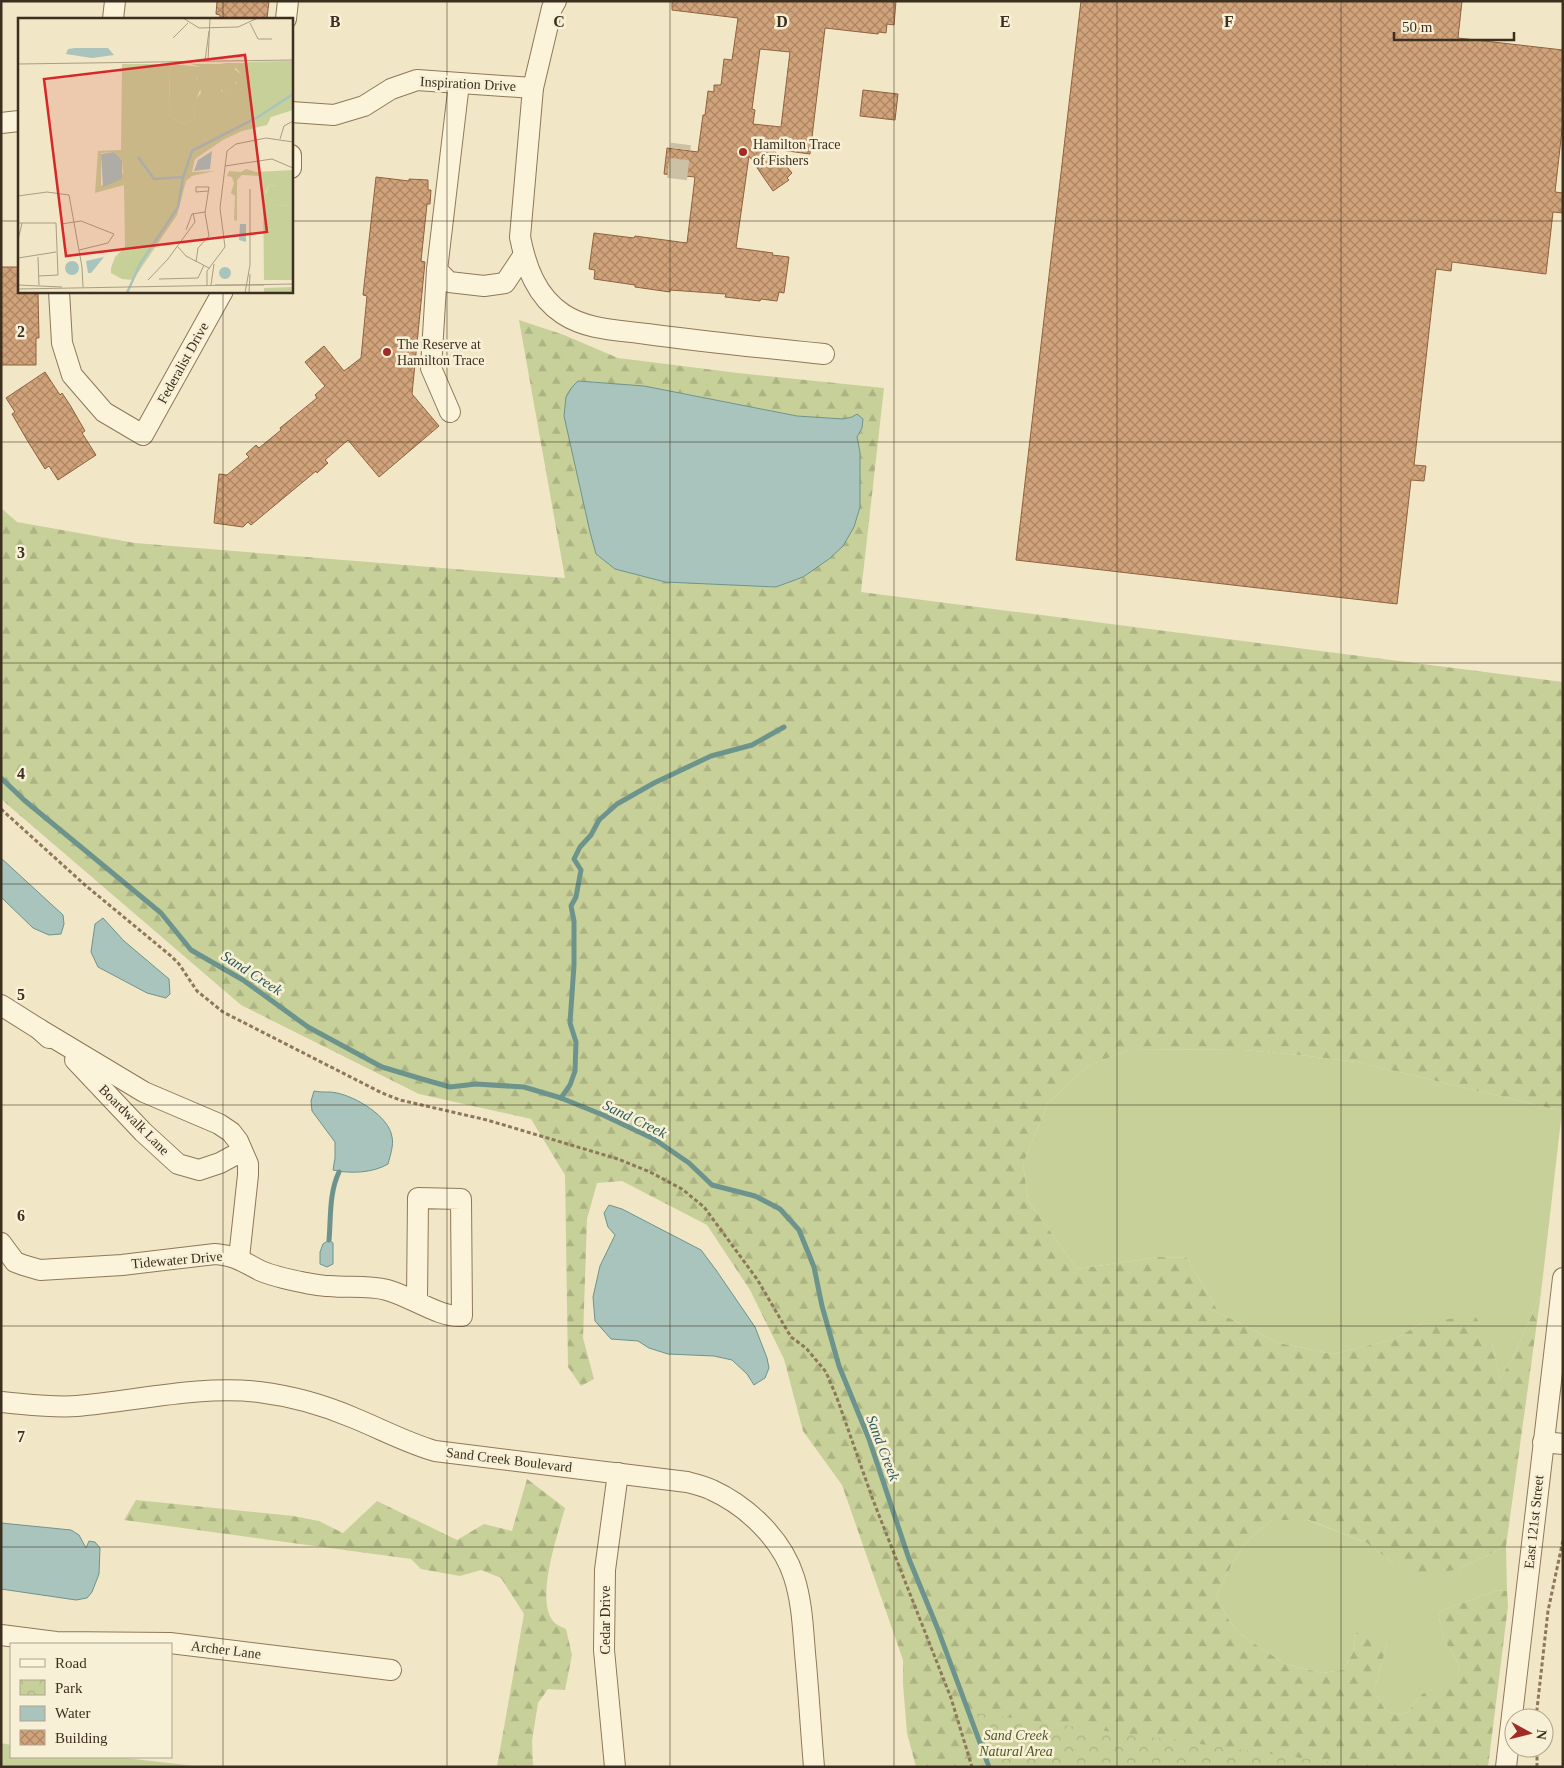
<svg xmlns="http://www.w3.org/2000/svg" width="1564" height="1768" viewBox="0 0 1564 1768" font-family="'Times New Roman',serif">
	<style>
		.green { fill: #c7d099 }
		.forest { fill: url(#forest-firs); fill-rule: evenodd }
		.park { fill: url(#park-crowns) }
		.water { fill: #a8c4bd; stroke: #6d948c }
		.lines { fill: none; stroke-linecap: round; stroke-linejoin: round }
		.stream { stroke: #6d948c; stroke-width: 5 }
		.building { fill: url(#building-cross-hatch); stroke: #8f623e; fill-rule: evenodd }
		.minor-tunnel { stroke: #cdc1a5; stroke-width: 20; stroke-dasharray: 20 10; stroke-linecap: butt }
		.minor-casing { stroke: #8e785a; stroke-width: 22 }
		.path { stroke: #8e785a; stroke-width: 3; stroke-dasharray: 4 2.5; stroke-linecap: butt }
		.minor { stroke: #fbf3da; stroke-width: 20 }
		.grid { fill: none; stroke: #3d2f1f; stroke-width: 1; stroke-opacity: 0.55 }
		.poi-dot { fill: #a12c26; stroke: #f8f0d6; stroke-width: 2 }
		.labels { text-anchor: middle; dominant-baseline: central; stroke-width: 5; stroke-linejoin: round; paint-order: stroke }
		.street-label { font-size: 14px; fill: #3d2f1f; stroke: #f8f0d6 }
		.poi-label { font-size: 14px; fill: #3d2f1f; stroke: #f8f0d6; text-anchor: start }
		.park-label { font-size: 14px; font-style: italic; fill: #4a5b24; stroke: #f8f0d6 }
		.water-label { font-size: 15px; font-style: italic; fill: #2d5e5d; stroke: #f8f0d6 }
		.inset-river { fill: none; stroke: #a8c4bd; stroke-width: 2.5 }
		.inset-road { fill: none; stroke: #a99d83; stroke-width: 1 }
		.view { fill: #d62828; fill-opacity: 0.15; stroke: #d62828; stroke-width: 2.5 }
		.inset-edge { fill: none; stroke: #3d2f1f; stroke-width: 2.5 }
		.grid-label { font-size: 16px; text-anchor: middle; font-weight: bold; fill: #3d2f1f; stroke: #f8f0d6; stroke-width: 5; stroke-linejoin: round; paint-order: stroke }
	</style>
	<defs>
		<pattern id="forest-firs" width="22" height="20" patternUnits="userSpaceOnUse" patternTransform="scale(1.25)"><rect width="22" height="20" fill="#c7d099"/><path d="M5 1l3.5 6h-7zM16 11l3.5 6h-7z" fill="#acb383"/></pattern>
		<pattern id="park-crowns" width="20" height="18" patternUnits="userSpaceOnUse" patternTransform="scale(1.25)"><rect width="20" height="18" fill="#c7d099"/><path d="M2 6a3 3 0 1 1 6 0M12 15a3 3 0 1 1 6 0" fill="none" stroke="#acb383"/></pattern>
		<pattern id="building-cross-hatch" width="8" height="8" patternUnits="userSpaceOnUse" patternTransform="scale(1.25)"><rect width="8" height="8" fill="#d1a37a"/><path d="M0 0l8 8M0 8l8-8" fill="none" stroke="#ab8563"/></pattern>
	</defs>
	<rect width="100%" height="100%" fill="#f1e6c6"/>
	<g class="green">
		<polygon points="1131,1049 1243,1050 1300,1055 1357,1062 1562,1111 1541,1293 1515,1354 1500,1379 1492,1344 1423,1322 1395,1339 1333,1354 1279,1343 1219,1313 1187,1258 1159,1257 1077,1269 1028,1200 1023,1164 1048,1103 1088,1066"/>
		<polygon points="1272,1520 1308,1520 1367,1543 1397,1566 1459,1569 1506,1546 1507,1591 1498,1590 1438,1612 1444,1639 1459,1665 1457,1679 1422,1694 1408,1712 1397,1715 1385,1710 1374,1690 1387,1645 1356,1633 1353,1652 1343,1670 1322,1673 1285,1664 1240,1634 1230,1622 1216,1597 1233,1562 1246,1542"/>
		<polygon points="1,1743 11,1745 11,1757 117,1757 203,1767 1,1767"/>
	</g>
	<g class="forest">
		<path d="M519 320 564 335 618 358 738 373 884 388 861 592 1563 682 1562 1111 1357 1062 1300 1055 1243 1050 1131 1049 1088 1066 1048 1103 1023 1164 1028 1200 1077 1269 1159 1257 1187 1258 1219 1313 1279 1343 1333 1354 1395 1339 1423 1322 1475 1316 1492 1344 1500 1379 1515 1354 1541 1293 1506 1546 1459 1569 1428 1575 1397 1566 1367 1543 1309 1520H1272L1246 1542 1233 1562 1216 1597 1230 1622 1240 1634 1285 1664 1322 1673 1343 1670 1353 1652 1356 1633 1371 1628 1387 1645 1374 1690 1385 1710 1397 1715 1408 1712 1422 1694 1457 1678 1459 1665 1444 1639 1438 1612 1498 1590 1507 1591 1508 1606 1488 1767H916L907 1733 903 1684V1660L842 1485 803 1431 784 1359 750 1290 707 1225 622 1181 597 1183 587 1219 583 1338 594 1379 581 1386 568 1367 565 1175 531 1119 419 1094 241 1005 1 799V508L17 522 135 543 565 578ZM578 381 644 386 797 416 843 419 852 417 862 428 857 437 860 452 776 587 714 584 580 487 573 457Z"/>
		<path d="M527 1479 565 1508C558 1534 535 1598 553 1621 556 1625 562 1627 566 1629L572 1655 565 1690 548 1689 538 1703 532 1741 533 1767H497L524 1614 501 1578 481 1570 460 1576 421 1569 411 1559 124 1520 136 1500 293 1516 319 1521 343 1533 377 1501 457 1540 484 1524 512 1531Z"/>
	</g>
	<polygon class="park" points="976,1713 1366,1767 997,1767"/>
	<g class="water">
		<polygon points="578,381 644,386 797,416 843,419 852,417 857,414 863,419 862,428 857,437 860,452 860,507 854,527 843,546 829,559 803,577 776,587 665,582 615,569 596,554 590,532 564,416 566,397 572,387"/>
		<polygon points="1,858 63,915 64,924 61,934 49,935 33,928 1,897"/>
		<polygon points="103,918 124,941 169,979 170,994 166,998 147,993 98,967 91,952 95,924"/>
		<path d="M314 1091C322 1093 330 1091 337 1093 356 1097 389 1116 392 1137 394 1145 390 1156 388 1164 373 1173 350 1174 333 1170L335 1158V1142L312 1111 311 1101Z"/>
		<polygon points="609,1205 622,1209 701,1250 716,1270 755,1327 767,1358 769,1368 765,1378 754,1385 747,1374 732,1360 714,1356 668,1354 649,1348 638,1341 611,1339 595,1321 593,1297 600,1266 615,1235 608,1227 604,1213"/>
		<polygon points="329,1240 333,1243 333,1264 327,1267 320,1264 320,1252 323,1244"/>
		<polygon points="1,1523 71,1530 79,1535 86,1548 89,1541 95,1542 100,1548 99,1574 92,1592 87,1598 76,1600 1,1589"/>
	</g>
	<g class="lines">
		<g class="stream">
			<polyline points="1,778 24,800 161,913 191,950 243,980 308,1027 382,1067 422,1079 450,1087 476,1084 524,1087 561,1098 603,1115 654,1139 689,1163 712,1185 755,1196 780,1209 799,1230 814,1267 822,1306 839,1366 869,1439 909,1559 937,1627 989,1767"/>
			<polyline points="561,1098 570,1085 575,1071 576,1042 570,1023 574,965 574,921 571,906 576,897 581,870 574,859 580,847 591,835 599,820 617,804 654,783 711,756 752,745 784,727"/>
			<path d="M329 1240C331 1217 329 1193 339 1172"/>
		</g>
	</g>
	<g class="building">
		<polygon points="217,1 269,1 267,19 220,19 220,15 216,14"/>
		<path d="M672 1H896L894 25 887 24 886 33 879 32 878 34 825 28 810 154 773 149 792 173 787 178 789 180 773 191 749 156 736 248 773 253 772 255 789 257 784 293 779 292 777 301 761 299 760 301 725 297 726 294 670 290V292L635 287V285L594 279 595 270 589 269 594 233 634 238 635 236 687 243 695 177 664 174 667 148 698 152 703 115H705L708 91 714 92V85H721L724 59 732 60 738 18 672 10ZM760 49 790 52 781 127 753 124 755 110 752 109Z"/>
		<polygon points="1081,1 1462,1 1458,38 1563,50 1563,121 1555,192 1563,193 1563,213 1553,212 1546,274 1452,262 1451,271 1436,269 1414,465 1426,466 1424,481 1411,480 1397,604 1016,560"/>
		<polygon points="863,90 898,94 895,120 860,116"/>
		<polygon points="376,177 409,181 409,179 428,180 428,190 431,190 430,204 427,204 421,261 425,262 412,394 439,426 379,477 348,440 325,460 328,463 317,473 316,471 251,525 248,522 243,527 214,523 219,474 227,475 249,457 246,454 256,445 259,448 281,430 280,428 317,398 315,395 325,386 305,362 324,346 344,371 361,358 367,296 363,295"/>
		<polygon points="1,267 19,267 19,291 35,291 35,294 38,294 39,338 36,338 36,365 1,365"/>
		<polygon points="45,372 60,395 62,393 70,405 85,431 82,433 96,455 58,480 49,466 45,469 27,440 12,414 15,412 6,398"/>
	</g>
	<g class="lines">
		<polyline class="minor-tunnel" points="677,179 681,144"/>
		<defs>
			<g id="minor">
				<path d="M556 1 552 8 533 88 520 237C526 267 536 296 563 314 587 330 619 330 647 334 706 342 765 348 824 354"/>
				<polyline points="113,19 115,1"/>
				<polyline points="286,19 288,1"/>
				<polyline points="459,83 437,270 449,282 484,286 505,283 523,256"/>
				<polyline points="291,112 334,115 364,106 391,89 417,80 533,88"/>
				<polyline points="1,123 19,121"/>
				<polyline points="291,155 291,168"/>
				<polyline points="437,270 431,368 450,412"/>
				<polyline points="59,291 62,343 72,375 104,412 143,435 223,291"/>
				<polyline points="1,1005 39,1029 49,1038"/>
				<polyline points="39,1029 144,1092 219,1124 231,1132 238,1141 248,1164 248,1175 239,1258"/>
				<polyline points="75,1060 143,1132 178,1164 199,1170 220,1163 242,1151"/>
				<path d="M1 1243 15 1262 23 1265 40 1270 122 1265 215 1254C237 1256 243 1262 261 1271 275 1277 291 1280 306 1283 313 1284 321 1286 329 1286 348 1288 368 1285 387 1290 410 1296 440 1318 462 1316L461 1199 418 1198 417 1301"/>
				<path d="M1 1402C26 1404 52 1408 77 1406 137 1401 199 1385 259 1392 291 1396 324 1405 354 1418 381 1429 407 1443 435 1451L687 1482C695 1484 704 1486 712 1490 747 1506 782 1539 794 1577 803 1605 803 1634 806 1664 809 1698 811 1732 814 1767"/>
				<polyline points="1543,1442 1563,1444"/>
				<polyline points="1,1635 56,1642 170,1643 391,1670"/>
				<polyline points="615,1767 604,1650 605,1570 618,1473"/>
				<polyline points="1506,1767 1563,1278"/>
			</g>
		</defs>
		<use href="#minor" class="minor-casing"/>
		<g class="path">
			<polyline points="1,809 85,885 171,956 179,964 197,991 223,1012 382,1093 400,1100 487,1120 618,1159 650,1172 682,1189 704,1207 757,1279 791,1337 806,1348 826,1372 837,1398 873,1500 951,1698 972,1767"/>
			<polyline points="1536,1718 1548,1611 1563,1540"/>
			<polyline points="1537,1767 1537,1748"/>
		</g>
		<use href="#minor" class="minor"/>
	</g>
	<path class="grid" d="M223 1V19M447 1V1767M670 1V1767M894 1V1767M1117 1V1767M1341 1V1767M1 221H19M291 221H1563M223 291V1767M1 442H1563M1 663H1563M1 884H1563M1 1105H1563M1 1326H1563M1 1547H1563"/>
	<g class="poi-dot">
		<circle cx="743" cy="152" r="5"/>
		<circle cx="387" cy="352" r="5"/>
	</g>
	<g class="labels">
		<g class="street-label">
			<text transform="translate(468 84) rotate(3)">Inspiration Drive</text>
			<text transform="translate(183 363) rotate(-61)">Federalist Drive</text>
			<text transform="translate(134 1120) rotate(45)">Boardwalk Lane</text>
			<text transform="translate(177 1260) rotate(-5)">Tidewater Drive</text>
			<text transform="translate(509 1460) rotate(7)">Sand Creek Boulevard</text>
			<text transform="translate(1534 1522) rotate(-84)">East 121st Street</text>
			<text transform="translate(605 1620) rotate(-90)">Cedar Drive</text>
			<text transform="translate(226 1650) rotate(7)">Archer Lane</text>
		</g>
		<g class="poi-label">
			<text x="753" y="144">Hamilton Trace<tspan x="753" dy="16">of Fishers</tspan></text>
			<text x="397" y="344">The Reserve at<tspan x="397" dy="16">Hamilton Trace</tspan></text>
		</g>
		<g class="park-label">
			<text x="1016" y="1735">Sand Creek<tspan x="1016" dy="16">Natural Area</tspan></text>
		</g>
		<g class="water-label">
			<text transform="translate(252 973) rotate(33)">Sand Creek</text>
			<text transform="translate(635 1119) rotate(26)">Sand Creek</text>
			<text transform="translate(883 1448) rotate(69)">Sand Creek</text>
		</g>
	</g>
	<g transform="translate(18 18)">
		<rect width="275" height="275" fill="#f1e6c6"/>
		<path d="M208 45 223 56 217 62 219 70 212 78 206 76 202 69 206 58 202 46ZM152 46 184 49 178 59 183 69 175 90 177 99 166 106 159 104 151 96ZM251 167 258 168 254 174 255 187 275 188V262H246L245 168 248 176ZM275 269V275H246V270Z" fill="#c7d099"/>
		<path d="M208 45H275V92L253 99 249 107 224 113 205 122 177 141 174 154 197 153 174 158 168 163 159 197 115 262 104 261 93 255V250L97 239 107 229 106 167 77 175 80 133 103 132 104 46H152L151 96 159 104 166 106 177 99 174 86 183 75 177 53 183 49 173 46H202L207 55 203 73 212 78 219 65 214 60 223 56 218 50 211 53ZM96 134 104 142 105 155 83 168V135ZM228 151 238 154 275 152V188L250 187 248 181 254 180 252 176 258 168 251 167 247 176 242 158 224 157 219 162V203L216 202 217 178 213 175 216 165 214 159 209 158 211 153 223 154Z" fill="#c7d099" fill-rule="evenodd"/>
		<path d="M275 43V79L229 104 230 44Z" fill="#c7d099"/>
		<path d="M57 30H90L96 37 74 40 48 36 50 31ZM194 133 192 151 176 153 180 142ZM96 134 104 142V161L85 169 83 136ZM222 206H228V224L221 222ZM86 239 73 255H70L68 243ZM47 250a7 7 0 1 1 14 0a7 7 0 1 1-14 0ZM201 255a6 6 0 1 1 12 0a6 6 0 1 1-12 0Z" fill="#a8c4bd"/>
		<path class="inset-river" d="M120 139 136 161 164 159M109 275 122 246 160 189 165 160 174 133 240 99 275 76"/>
		<path class="inset-road" d="M165 0 181 10 220 9 240 0M232 5 240 21H254M155 20 170 5M187 43 191 13M190 43 192 0M0 46 275 42M262 121 266 108 275 103M207 148 254 141 275 150M0 178 29 174 51 177 64 249 65 269M0 205H38L40 257 21 258M43 206 63 203 96 216 90 225 61 232M168 212 174 196 187 194M0 222 4 205M160 229 168 238 191 250M20 239 21 267M0 240 38 234M178 244 180 230 191 218 187 195 191 169H178V174L190 173M141 261 180 260 186 247M130 262 150 241 177 204 175 195M0 267 44 269M193 267 196 246M197 267H246M189 268V253L207 229 202 190 209 133 218 126 248 120 275 124M0 271 275 266M227 275 232 247V171M231 275 232 256"/>
		<path class="view" d="M227 37 249 214 48 238 26 61Z"/>
		<rect width="275" height="275" class="inset-edge"/>
	</g>
	<g class="grid-label">
		<text x="335" y="27">B</text>
		<text x="559" y="27">C</text>
		<text x="782" y="27">D</text>
		<text x="1005" y="27">E</text>
		<text x="1229" y="27">F</text>
		<text x="21" y="337">2</text>
		<text x="21" y="558">3</text>
		<text x="21" y="779">4</text>
		<text x="21" y="1000">5</text>
		<text x="21" y="1221">6</text>
		<text x="21" y="1442">7</text>
	</g>
	<rect width="1564" height="1768" fill="none" stroke="#3d2f1f" stroke-width="5"/>
	<rect x="10" y="1643" width="162" height="115" fill="#f8f0d6" stroke="#ada38d"/>
	<rect x="20" y="1659" width="25" height="8" fill="#fbf3da" stroke="#ada38d"/>
	<text x="55" y="1668" font-size="15" fill="#3d2f1f">Road</text>
	<rect x="20" y="1680" width="25" height="15" fill="url(#park-crowns)" stroke="#ada38d"/>
	<text x="55" y="1693" font-size="15" fill="#3d2f1f">Park</text>
	<rect x="20" y="1706" width="25" height="15" fill="#a8c4bd" stroke="#ada38d"/>
	<text x="55" y="1718" font-size="15" fill="#3d2f1f">Water</text>
	<rect x="20" y="1730" width="25" height="15" fill="url(#building-cross-hatch)" stroke="#ada38d"/>
	<text x="55" y="1743" font-size="15" fill="#3d2f1f">Building</text>
	<g transform="translate(1529 1733) rotate(97)"><circle r="24" fill="#f8f0d6" stroke="#ada38d"/>
	<path d="M0-4L9 19L0 12L-9 19Z" fill="#a12c26"/>
	<text y="-8" font-size="14" font-weight="bold" text-anchor="middle" fill="#3d2f1f">N</text>
	</g>
	<path d="M1394 32v8h120v-8" fill="none" stroke="#3d2f1f" stroke-width="2.5"/>
	<text x="1402" y="32" font-size="15" fill="#3d2f1f" stroke="#f8f0d6" stroke-width="4" paint-order="stroke">50 m</text>
</svg>
